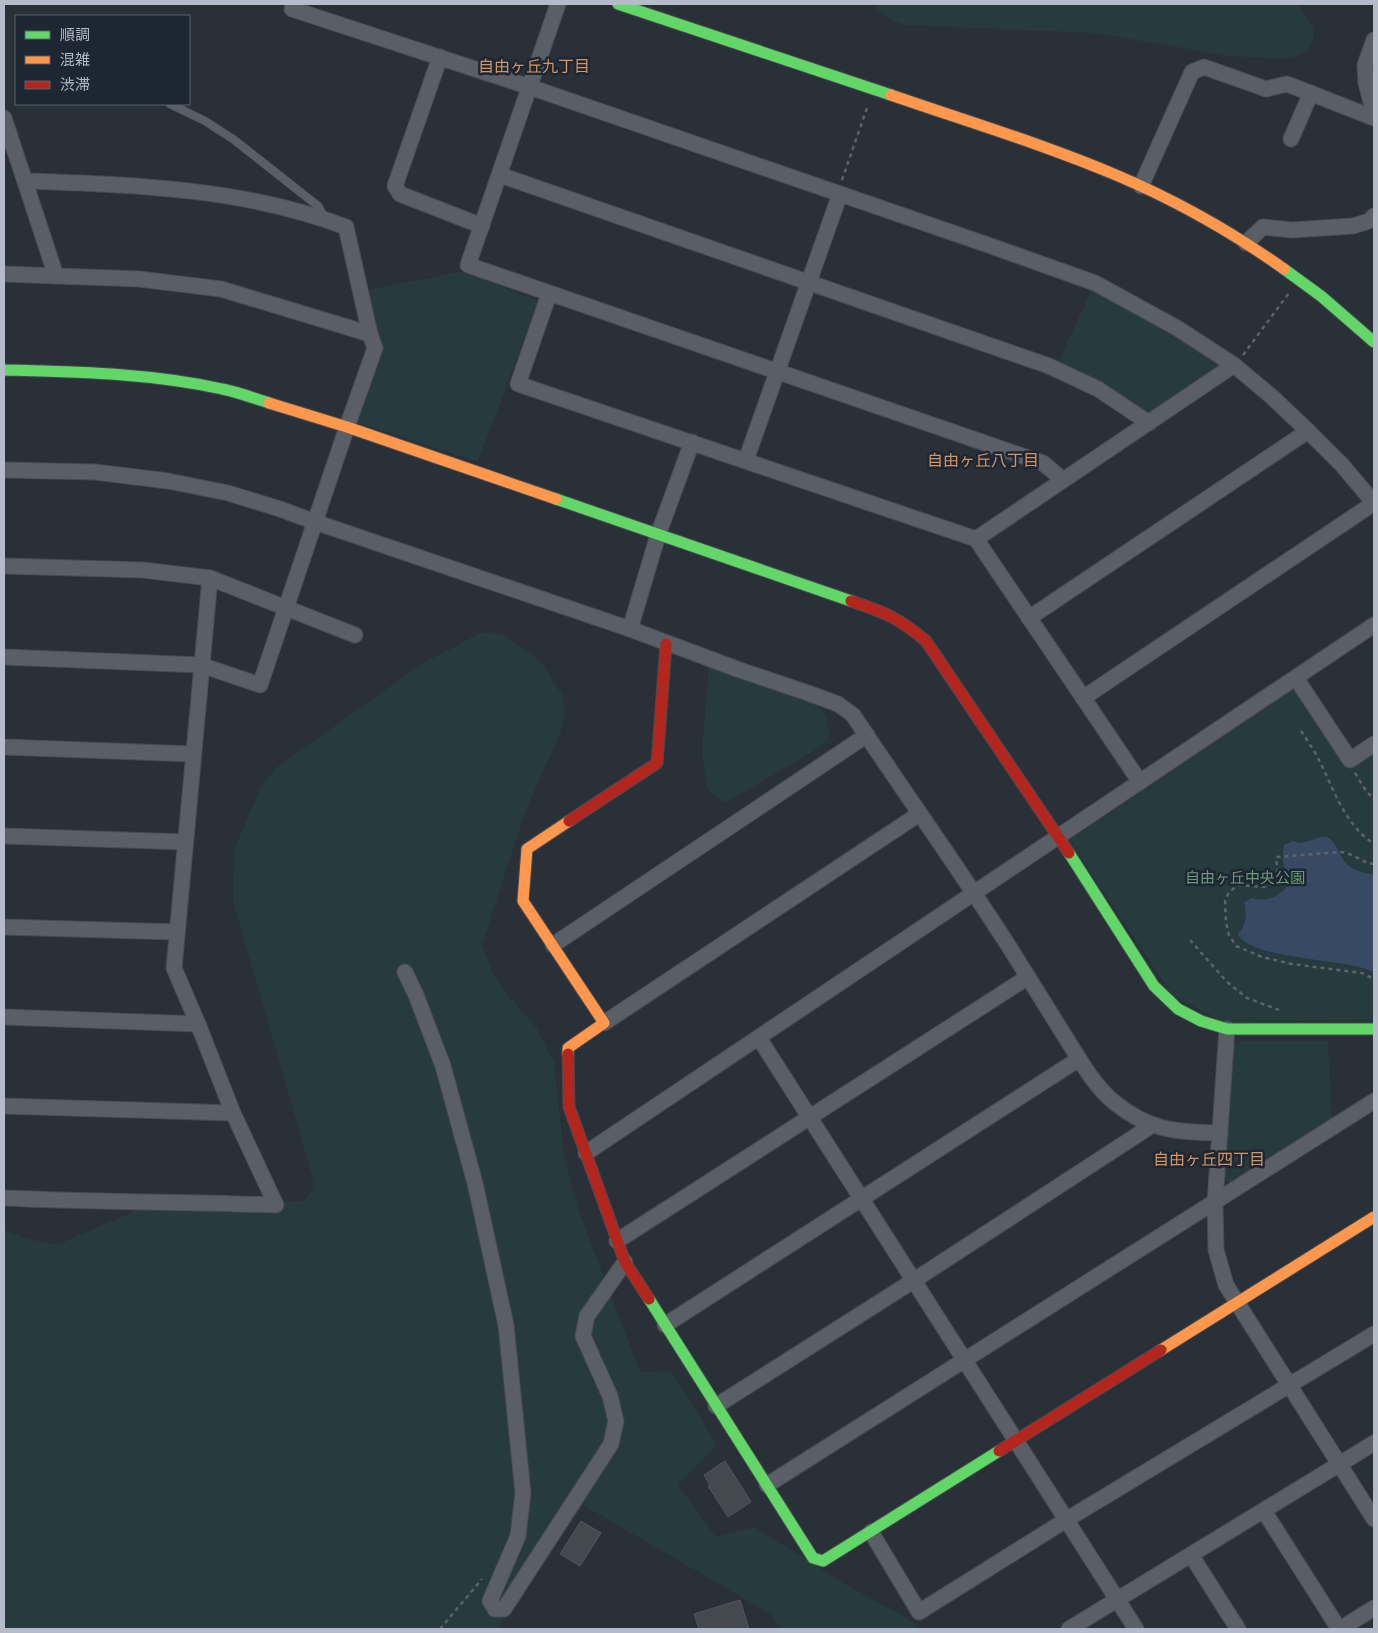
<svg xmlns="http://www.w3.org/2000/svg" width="1378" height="1633" viewBox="0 0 1378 1633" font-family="'PT Sans','Noto Sans JP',sans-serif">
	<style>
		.green { fill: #273a3e }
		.water { fill: #384963 }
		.building { fill: #444950; stroke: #52575f }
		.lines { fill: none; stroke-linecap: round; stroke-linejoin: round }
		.lane-casing { stroke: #484c53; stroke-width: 9 }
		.street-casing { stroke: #484c53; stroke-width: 17 }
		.fast-casing { stroke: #484c53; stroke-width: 13 }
		.slow-casing { stroke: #484c53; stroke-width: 13 }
		.jam-casing { stroke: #484c53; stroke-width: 13 }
		.path { stroke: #5d636a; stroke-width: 2.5; stroke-dasharray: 4 4; stroke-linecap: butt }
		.lane { stroke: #5a5e66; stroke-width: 8 }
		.street { stroke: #5a5e66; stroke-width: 15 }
		.fast { stroke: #63d668; stroke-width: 11 }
		.slow { stroke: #ff974d; stroke-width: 11 }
		.jam { stroke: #b3261e; stroke-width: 11 }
		.labels { text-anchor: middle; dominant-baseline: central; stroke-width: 5; stroke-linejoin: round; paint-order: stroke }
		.park-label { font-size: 15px; fill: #6b9a76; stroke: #1d2633 }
		.neighbourhood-label { font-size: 16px; fill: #d59563; stroke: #1d2633 }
	</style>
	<rect width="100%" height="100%" fill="#2a3038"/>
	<g class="green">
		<path d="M873 4H1297L1308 18 1313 28V38L1309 48 1301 55 1283 59 1230 56 1095 33 905 25C891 20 881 16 873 4Z"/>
		<polygon points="465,271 538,301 478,462 354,421 380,348 368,290"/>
		<polygon points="1091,291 1126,307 1219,361 1219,367 1151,412 1145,411 1104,385 1058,363"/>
		<path d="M489 632 503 635 540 661 563 696 565 712 561 731 526 810 482 945 493 974 512 1000 536 1027 554 1062 564 1154 578 1209 640 1372 671 1371 717 1445 678 1485 716 1537 754 1527 848 1586 912 1621 919 1629H781L772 1615 583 1505 498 1629H4V1230C22 1237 39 1243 59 1244L161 1200 191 1193 256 1200 287 1202 302 1201 309 1196 313 1189 314 1182 233 901 234 850 261 787 276 768 423 663 457 646 477 634Z"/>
		<polygon points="709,665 807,697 826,716 830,738 811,753 725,803 707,788 702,751"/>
		<polygon points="1294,689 1346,767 1374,748 1374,1020 1223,1022 1172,995 1069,840"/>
		<polygon points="1240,1041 1328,1041 1332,1120 1230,1183 1225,1180 1233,1046"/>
	</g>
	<path class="water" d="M1321 837H1327C1334 841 1335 845 1339 852 1346 868 1358 873 1374 874V972C1346 958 1249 960 1238 934 1247 925 1247 913 1244 902L1252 898C1265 902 1274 899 1285 889 1288 874 1280 859 1284 845L1293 841 1301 843Z"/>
	<g class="building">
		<polygon points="725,1461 751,1502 728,1517 708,1486 710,1485 704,1475"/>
		<polygon points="581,1521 601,1533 580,1566 560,1554"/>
		<polygon points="740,1600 749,1629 699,1629 694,1614"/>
	</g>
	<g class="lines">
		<defs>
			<polyline id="lane" points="170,104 205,121 233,139 318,206 325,219"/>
			<g id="street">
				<polyline points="294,4 292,9 530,87 991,246 1095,283 1177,328 1234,365 1271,396 1308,431 1342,465 1374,503"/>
				<polyline points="558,4 468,265 1043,463 1063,480"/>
				<polyline points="1374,40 1365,65 1366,83 1374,113"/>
				<polyline points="440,57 395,186 400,194 482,226"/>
				<polyline points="4,118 56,276"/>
				<polyline points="1291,139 1311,93"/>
				<polyline points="500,175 1049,366 1098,389 1149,423"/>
				<path d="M26 181C134 185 244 188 346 227L370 334"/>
				<polyline points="1141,186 1192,72 1204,67 1266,89 1287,84 1374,118"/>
				<polyline points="1246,243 1263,227 1292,230 1353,226 1369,221 1374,216"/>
				<polyline points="4,274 139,279 221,289 370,334 375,348 347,427 260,685 201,665 4,657"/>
				<polyline points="549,294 518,384 976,539 1140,782"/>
				<polyline points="746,460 840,194"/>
				<path d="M4 470 95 472 168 481 228 493 280 509 315 522 630 629 737 669 808 693 838 704 853 715C904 792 958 867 1008 945 1027 976 1047 1007 1066 1038 1080 1060 1094 1086 1114 1102 1149 1131 1176 1132 1220 1133"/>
				<polyline points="976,539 1234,365"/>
				<polyline points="4,566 143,570 210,578 355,635"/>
				<polyline points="1029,618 1308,431"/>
				<polyline points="630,629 658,535 692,442"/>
				<polyline points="1296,678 1350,760 1374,744"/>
				<polyline points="1083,698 1374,503"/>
				<polyline points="4,747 193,754"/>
				<polyline points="4,836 185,842"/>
				<polyline points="4,927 177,932"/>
				<polyline points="553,945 867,735"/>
				<polyline points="405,972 416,995 443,1066 475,1183 506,1325 523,1493 518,1536 490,1601 495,1609 504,1609 611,1444 616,1421 610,1396 583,1336 587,1316 625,1262"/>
				<polyline points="4,1017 198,1024"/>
				<polyline points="604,1023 919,814"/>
				<polyline points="1227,1029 1215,1202 1216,1250 1226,1285 1374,1519"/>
				<polyline points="759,1038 1136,1629"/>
				<polyline points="4,1106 233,1113"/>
				<polyline points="586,1153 1374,625"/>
				<path d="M4 1198C94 1202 185 1202 276 1205L233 1113 198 1024 174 968 210 578"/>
				<polyline points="617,1241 1028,977"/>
				<polyline points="665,1325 1079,1059"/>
				<polyline points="716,1406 913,1281 1151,1126"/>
				<polyline points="767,1485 1374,1101"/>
				<polyline points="1264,1511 1339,1629"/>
				<polyline points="871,1532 919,1612 1066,1520 1374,1334"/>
				<polyline points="1191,1555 1238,1629"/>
				<polyline points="1069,1629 1374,1443"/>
				<polyline points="1340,1629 1374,1608"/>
			</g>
			<g id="fast">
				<polyline points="618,4 891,95"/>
				<polyline points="1284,269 1321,296 1374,342"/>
				<path d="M4 370C77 372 150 373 222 389 238 392 253 398 269 403"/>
				<polyline points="556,499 851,601"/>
				<polyline points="1069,853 1154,986 1178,1009 1201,1021 1227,1029 1374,1029"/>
				<polyline points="649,1299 813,1558 823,1561 999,1451"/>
			</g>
			<g id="slow">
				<path d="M891 95C966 121 1043 144 1116 175 1175 200 1232 232 1284 269"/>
				<polyline points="269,403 347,427 556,499"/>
				<polyline points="568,1054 568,1048 604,1023 523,901 527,849 569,821"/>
				<polyline points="1161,1350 1374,1217"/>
			</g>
			<g id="jam">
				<path d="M851 601C884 612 899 618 926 641L1069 853"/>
				<polyline points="569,821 657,763 666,644"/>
				<polyline points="568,1054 569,1107 625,1262 649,1299"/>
				<polyline points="999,1451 1161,1350"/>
			</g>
		</defs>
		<use href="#lane" class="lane-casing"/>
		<use href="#street" class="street-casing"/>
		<use href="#fast" class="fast-casing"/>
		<use href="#slow" class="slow-casing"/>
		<use href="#jam" class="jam-casing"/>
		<g class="path">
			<polyline points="842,180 868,105"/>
			<polyline points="1243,355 1289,293"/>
			<path d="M1301 731C1307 740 1314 750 1319 760 1334 790 1345 825 1374 844"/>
			<polyline points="1355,773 1366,791 1374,799"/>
			<path d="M1374 864C1362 863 1353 853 1341 852L1277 857 1276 858 1278 874 1273 884 1263 887 1239 885 1229 892 1225 901 1226 922 1229 935 1236 946 1262 957 1292 964 1362 973 1374 979"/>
			<polyline points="1190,940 1227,982 1247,998 1279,1010"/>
			<polyline points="440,1629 482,1579"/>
		</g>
		<use href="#lane" class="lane"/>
		<use href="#street" class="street"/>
		<use href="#fast" class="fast"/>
		<use href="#slow" class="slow"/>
		<use href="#jam" class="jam"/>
	</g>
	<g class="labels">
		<g class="park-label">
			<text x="1245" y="877">自由ヶ丘中央公園</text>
		</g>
		<g class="neighbourhood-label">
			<text x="534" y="66">自由ヶ丘九丁目</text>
			<text x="983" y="460">自由ヶ丘八丁目</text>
			<text x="1209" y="1159">自由ヶ丘四丁目</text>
		</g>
	</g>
	<rect width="1378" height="1633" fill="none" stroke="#b4bcc9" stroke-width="10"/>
	<rect x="15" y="15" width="175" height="90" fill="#1d2633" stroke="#59626f"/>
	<rect x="25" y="31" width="25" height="8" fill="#63d668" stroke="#59626f"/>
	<text x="60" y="40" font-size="15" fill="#b4bcc9">順調</text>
	<rect x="25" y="56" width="25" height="8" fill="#ff974d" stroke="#59626f"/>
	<text x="60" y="65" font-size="15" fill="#b4bcc9">混雑</text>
	<rect x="25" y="81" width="25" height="8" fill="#b3261e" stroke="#59626f"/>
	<text x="60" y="90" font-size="15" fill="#b4bcc9">渋滞</text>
</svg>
